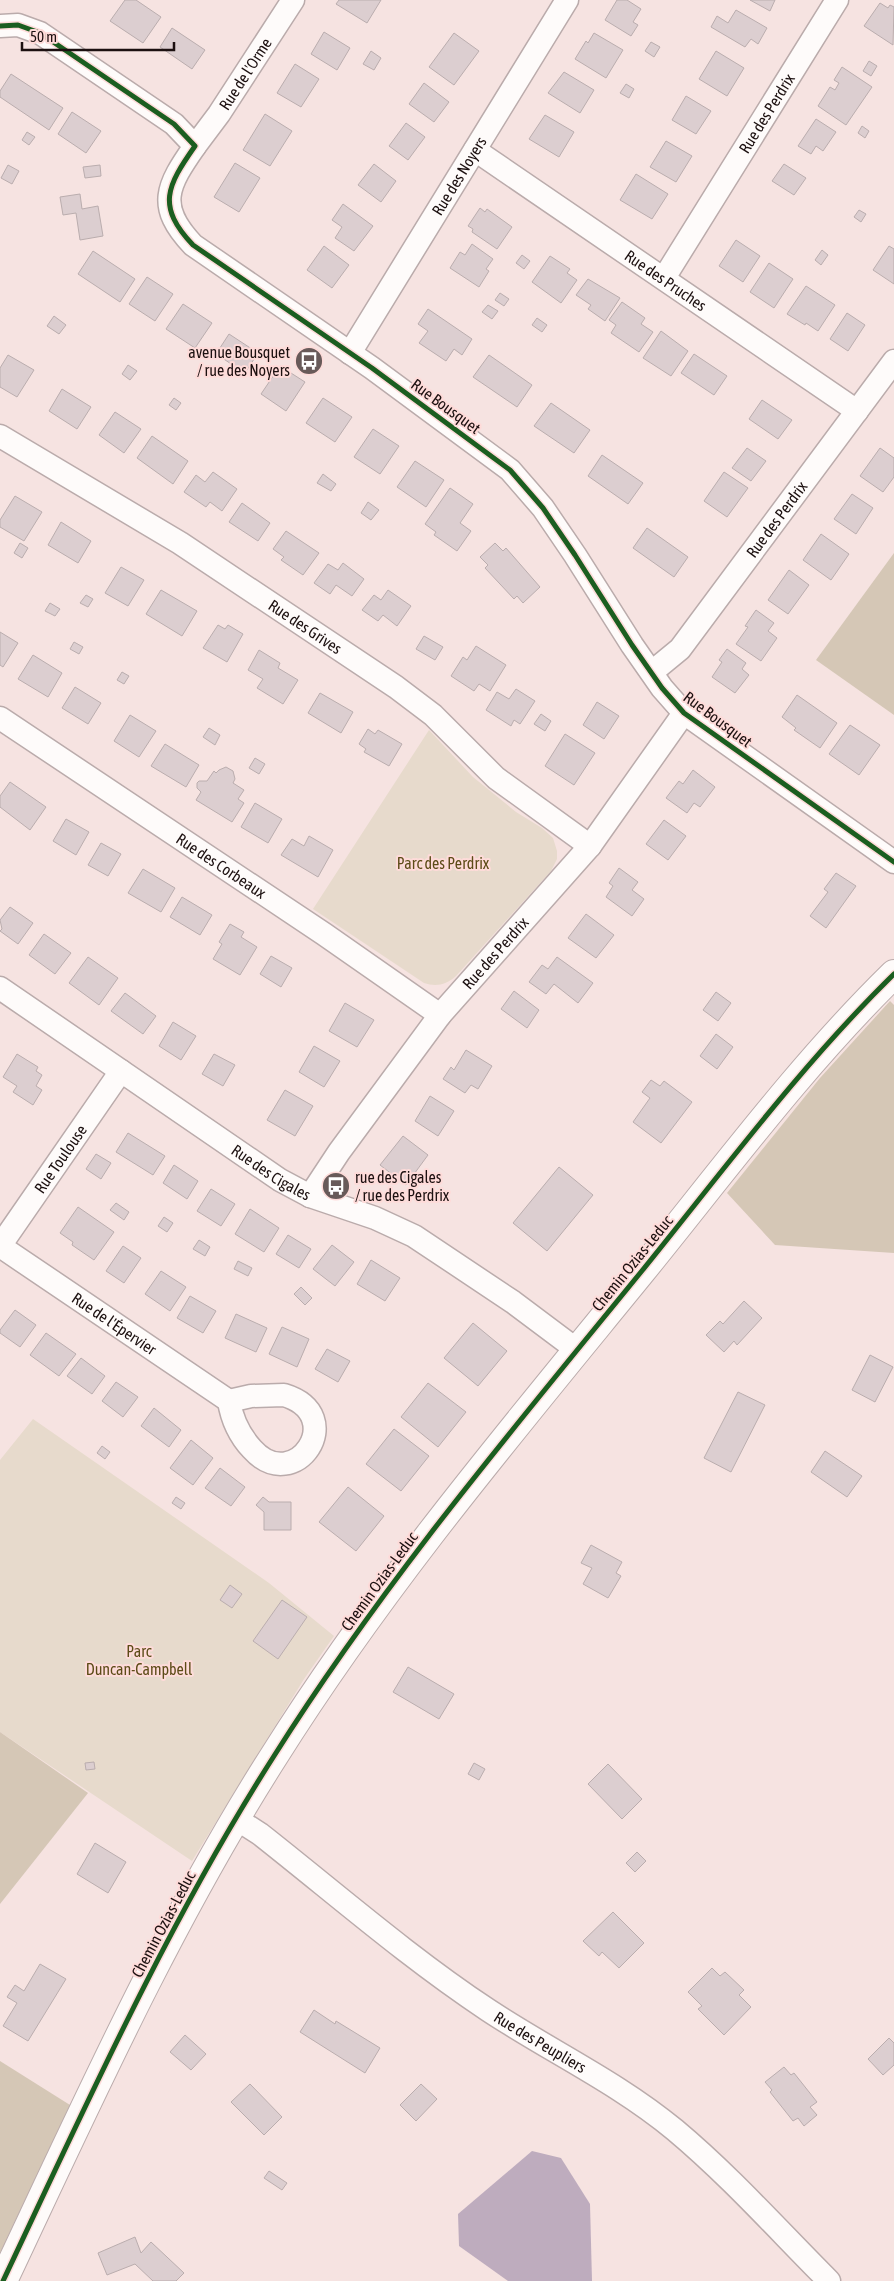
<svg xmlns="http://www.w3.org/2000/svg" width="894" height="2281" viewBox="0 0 894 2281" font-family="'Asap Condensed',sans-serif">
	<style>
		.green { fill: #e7dacc }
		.forest { fill: #d5c7b6 }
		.water { fill: #beacbe }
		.building { fill: #dcced0; stroke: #baadae }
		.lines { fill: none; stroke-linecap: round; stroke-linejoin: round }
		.street-casing { stroke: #baabab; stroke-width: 25 }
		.secondary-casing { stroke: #baabab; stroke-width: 30 }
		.street { stroke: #fefbfa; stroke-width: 22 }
		.secondary { stroke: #fefbfa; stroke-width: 28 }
		.cycleway-casing { stroke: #fedbd9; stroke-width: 8 }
		.cycleway { stroke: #1b5e20; stroke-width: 5 }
		.labels { text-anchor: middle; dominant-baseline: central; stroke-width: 4; stroke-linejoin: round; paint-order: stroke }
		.street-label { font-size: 16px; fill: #1c1010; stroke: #fedbd9 }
		.poi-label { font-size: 16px; fill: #1c1010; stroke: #fedbd9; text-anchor: end }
		.park-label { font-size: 16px; fill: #5c4b17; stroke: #fedbd9 }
	</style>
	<rect width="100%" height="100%" fill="#f6e3e1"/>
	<g class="green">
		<path d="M429 730 473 777 516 812 542 828 553 838 557 851V859L551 871 456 976C446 985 436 987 424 983L313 909Z"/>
		<polygon points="33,1419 269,1583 334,1636 304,1679 192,1861 0,1732 0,1460"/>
	</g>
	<g class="forest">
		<polygon points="894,553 894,715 816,660"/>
		<polygon points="890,1001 894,1005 894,1253 775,1245 727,1193 820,1078"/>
		<polygon points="0,1732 88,1793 0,1904"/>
		<polygon points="0,2061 70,2105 0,2253"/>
	</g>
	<polygon class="water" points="532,2151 561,2158 590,2204 592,2281 508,2281 459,2246 458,2214"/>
	<g class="building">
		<polygon points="125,0 136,0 161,17 143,43 110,21"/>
		<polygon points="339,0 381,0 367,23 336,4"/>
		<polygon points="617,0 627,0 641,9 633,22 638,25 631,36 605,20"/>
		<polygon points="750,0 775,0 770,11"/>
		<polygon points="880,3 888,8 890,5 894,7 893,45 864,26"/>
		<polygon points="736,10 767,28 758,44 751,39 745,47 711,27 717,16 728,23"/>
		<polygon points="172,28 205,50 192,69 160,47"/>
		<polygon points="324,32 350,48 337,70 311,54"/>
		<polygon points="454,33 479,51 454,85 429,67"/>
		<polygon points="594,33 623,50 606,78 575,59 586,41 588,43"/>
		<polygon points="651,42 660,47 654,57 645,51"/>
		<polygon points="371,51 381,58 374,70 363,64"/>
		<polygon points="716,51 744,68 727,96 699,79"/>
		<polygon points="869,61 877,66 871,76 863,71"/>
		<polygon points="295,64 319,79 301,107 277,93"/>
		<polygon points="842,67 872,87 846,125 818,106 830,87 835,90 839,83 834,80"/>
		<polygon points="564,72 594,90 580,113 548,93"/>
		<polygon points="11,74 63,108 49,130 0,97 0,91"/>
		<polygon points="424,83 449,102 434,122 409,104"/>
		<polygon points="626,84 634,89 629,98 620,93"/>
		<polygon points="686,96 711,111 696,134 672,120"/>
		<polygon points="72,112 101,131 86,153 58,134"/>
		<polygon points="265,114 292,131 270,166 243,150"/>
		<polygon points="545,115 574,132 559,157 529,139"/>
		<polygon points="816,119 836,132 823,151 816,146 811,154 798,146"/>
		<polygon points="406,123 425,137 408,160 389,146"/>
		<polygon points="862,126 869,131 865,138 858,133"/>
		<polygon points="27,132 35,137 29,145 22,140"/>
		<polygon points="666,141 692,156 676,182 650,167"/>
		<polygon points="235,163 260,178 239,212 214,197"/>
		<polygon points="374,164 396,181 381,202 358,185"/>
		<polygon points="784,164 806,178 794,195 772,181"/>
		<polygon points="8,165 19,171 12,184 1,178"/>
		<polygon points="100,165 101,176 85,178 83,167"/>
		<polygon points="636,174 668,194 652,219 620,200"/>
		<polygon points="80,194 82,209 98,206 103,236 80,240 76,213 63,215 60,197"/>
		<polygon points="343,204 373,226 354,251 335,238 342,227 332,220"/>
		<polygon points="480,208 485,212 487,209 512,227 497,249 472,232 473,229 468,226"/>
		<polygon points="859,210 866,214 861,222 854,217"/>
		<polygon points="736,240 760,256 743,282 719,266"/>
		<polygon points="472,244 493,259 486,269 489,271 479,287 450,268 460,252 465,255"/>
		<polygon points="324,246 349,265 332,288 307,270"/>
		<polygon points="889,246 894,249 894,284 873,270"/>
		<polygon points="822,250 828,255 821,265 815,260"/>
		<polygon points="93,251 135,279 120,302 78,274"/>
		<polygon points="522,255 530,261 524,269 516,263"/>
		<polygon points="550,256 570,269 567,273 577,280 561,303 532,282"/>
		<polygon points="769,263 793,279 774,308 750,292"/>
		<polygon points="147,277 173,294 155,321 129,304"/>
		<polygon points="588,279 620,298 605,321 588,309 591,305 576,295"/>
		<polygon points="806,286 835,305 818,331 806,323 805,325 787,314"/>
		<polygon points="500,293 509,299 504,306 495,300"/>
		<polygon points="622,302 645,318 641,324 653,332 639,352 611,333 616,325 609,320"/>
		<polygon points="183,304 212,323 195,348 166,329"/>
		<polygon points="488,305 498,311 492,319 482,312"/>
		<polygon points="428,309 472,339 462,355 454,349 446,361 419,343 428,331 418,324"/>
		<polygon points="847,313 865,325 848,351 830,339"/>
		<polygon points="54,316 66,325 59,334 47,326"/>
		<polygon points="537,318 547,325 542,332 532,325"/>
		<polygon points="661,331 688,351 671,376 643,358"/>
		<polygon points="229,334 258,353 245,373 216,354"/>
		<polygon points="694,354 727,376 714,395 681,373"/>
		<polygon points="8,355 34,370 17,397 0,387 0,368"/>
		<polygon points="489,355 532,385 517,407 473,377"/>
		<polygon points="128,365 137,371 130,380 122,374"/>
		<polygon points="280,366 305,382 286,411 261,394"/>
		<polygon points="62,389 91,407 77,429 49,411"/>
		<polygon points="174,398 181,403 176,410 169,405"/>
		<polygon points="323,398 352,417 335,442 306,423"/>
		<polygon points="762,400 792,420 778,439 749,419"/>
		<polygon points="551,403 590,430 574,453 534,426"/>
		<polygon points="115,412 141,429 124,453 99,435"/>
		<polygon points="373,429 399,446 380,474 354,457"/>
		<polygon points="152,436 188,461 173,484 137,458"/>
		<polygon points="747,448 766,461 751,481 732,468"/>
		<polygon points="880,448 894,458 894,477 883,492 860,476"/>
		<polygon points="602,455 643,483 628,504 588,476"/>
		<polygon points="415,461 444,480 426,507 397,487"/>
		<polygon points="213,472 237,489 222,511 210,502 206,507 184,492 196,475 205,482"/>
		<polygon points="724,472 748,488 727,517 704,501"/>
		<polygon points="323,474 336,484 331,491 317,483"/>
		<polygon points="450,488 473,504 460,523 471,531 457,551 434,535 436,532 425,524"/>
		<polygon points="852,494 873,508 856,534 834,519"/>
		<polygon points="15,496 42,512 24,541 0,527 0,520"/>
		<polygon points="368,502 379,510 371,520 361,513"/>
		<polygon points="242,503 270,523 258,541 229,522"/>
		<polygon points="61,522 91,541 78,563 48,545"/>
		<polygon points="647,528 688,557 674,577 633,548"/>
		<polygon points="286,531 319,553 303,575 281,560 284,557 273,549"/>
		<polygon points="821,534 849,554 831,580 803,560"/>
		<polygon points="20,543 28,548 22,558 14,553"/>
		<polygon points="495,543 503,551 506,548 540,587 523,603 517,596 514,599 485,568 488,565 480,557"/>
		<polygon points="343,563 364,579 352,596 336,585 330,594 314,583 328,564 338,570"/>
		<polygon points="121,567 144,580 128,606 105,593"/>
		<polygon points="789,570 809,585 788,614 768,600"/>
		<polygon points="161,590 197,611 182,636 146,614"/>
		<polygon points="388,590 411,606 397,626 383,615 378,621 362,610 374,595 381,600"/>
		<polygon points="86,595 93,599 88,607 80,603"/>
		<polygon points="50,603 60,609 55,616 45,611"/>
		<polygon points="756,610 774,623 768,631 777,638 761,661 736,644 748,627 745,626"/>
		<polygon points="218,625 225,629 228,625 243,634 227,662 203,648"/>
		<polygon points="0,632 18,643 3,667 0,665"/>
		<polygon points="424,636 443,647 435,660 416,649"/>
		<polygon points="74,642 83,647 79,654 70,649"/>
		<polygon points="476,646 506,665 490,691 479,684 474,691 451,676 463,657 467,660"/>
		<polygon points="727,649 746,663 742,669 749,675 735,693 712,677 722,662 719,660"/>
		<polygon points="259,650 280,663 278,668 298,680 283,704 257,688 263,679 248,670"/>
		<polygon points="33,655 62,673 48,697 18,679"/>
		<polygon points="122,672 129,676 124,684 117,680"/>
		<polygon points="75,687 101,703 88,724 62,708"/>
		<polygon points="516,689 535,701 520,724 514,720 511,726 486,710 497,692 509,699"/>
		<polygon points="320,693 353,712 341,733 308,713"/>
		<polygon points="797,695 837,723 820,748 794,730 796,728 782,717"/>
		<polygon points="597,702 619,716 604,739 583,725"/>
		<polygon points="541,714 551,721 545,731 534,724"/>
		<polygon points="130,715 156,731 139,757 114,741"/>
		<polygon points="850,725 880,745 859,775 829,754"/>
		<polygon points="209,728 220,735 215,745 203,737"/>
		<polygon points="368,729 375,734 378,730 402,744 389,766 364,752 366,749 359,744"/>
		<polygon points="565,734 595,753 574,785 545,766"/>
		<polygon points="165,744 199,765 186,787 151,766"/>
		<polygon points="255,758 265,764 259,774 249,768"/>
		<polygon points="226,767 233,771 235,779 233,783 244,790 238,799 244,803 232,822 196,800 201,792 197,788 197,783 199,781 207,781 214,771 216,773 219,770"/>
		<polygon points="693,770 715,787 700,807 694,803 687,813 666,798 679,781 683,784"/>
		<polygon points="10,782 46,807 30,830 0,807 0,796"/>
		<polygon points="255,803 282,819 268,843 241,827"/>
		<polygon points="66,819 89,832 76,855 53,841"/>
		<polygon points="664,820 686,836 668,860 646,844"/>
		<polygon points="309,836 333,850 318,877 281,855 292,839 304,846"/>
		<polygon points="101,843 121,854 108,876 88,865"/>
		<polygon points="619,868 638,882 632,890 644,899 632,916 606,897 613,886 609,883"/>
		<polygon points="143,869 175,888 161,912 128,893"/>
		<polygon points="836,873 856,886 826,928 810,916 828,892 824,889"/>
		<polygon points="182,897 212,915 200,935 170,917"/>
		<polygon points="10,907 33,923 18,944 0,931 2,929 0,920"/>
		<polygon points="586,914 614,935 596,958 568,938"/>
		<polygon points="230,924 244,932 241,937 257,947 240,975 213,959 222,944 219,942"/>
		<polygon points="44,934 71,953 55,974 29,955"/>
		<polygon points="271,956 292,968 281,987 260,974"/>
		<polygon points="88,957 118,978 99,1005 69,983"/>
		<polygon points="557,957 593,983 578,1003 554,984 546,994 529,982 542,965 548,969"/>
		<polygon points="514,991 539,1010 527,1028 501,1009"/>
		<polygon points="716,992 731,1003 718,1021 703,1010"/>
		<polygon points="125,993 156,1016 143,1034 111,1011"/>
		<polygon points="345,1003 374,1020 357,1047 329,1031"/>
		<polygon points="173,1022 196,1036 181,1060 159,1046"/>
		<polygon points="716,1034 733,1047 717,1069 700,1056"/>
		<polygon points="314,1046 340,1061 324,1087 299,1072"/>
		<polygon points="466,1050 492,1066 478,1089 471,1085 465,1093 443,1079 451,1067 454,1070"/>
		<polygon points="17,1054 38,1067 36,1071 42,1075 36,1086 42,1090 33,1105 13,1092 17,1086 3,1077"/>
		<polygon points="214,1054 235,1065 223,1086 202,1074"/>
		<polygon points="651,1080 660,1086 664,1081 692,1102 661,1143 633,1122 650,1098 642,1092"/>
		<polygon points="285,1090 313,1106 295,1136 267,1120"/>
		<polygon points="430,1096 454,1111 438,1136 415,1121"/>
		<polygon points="128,1133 165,1156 153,1175 116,1152"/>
		<polygon points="403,1136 428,1155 406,1185 380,1165"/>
		<polygon points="96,1154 111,1163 101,1179 86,1169"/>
		<polygon points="174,1165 198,1181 187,1199 163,1183"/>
		<polygon points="559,1167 593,1195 547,1251 513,1223"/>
		<polygon points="211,1189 235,1204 221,1226 197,1211"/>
		<polygon points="116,1203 129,1212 124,1220 110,1210"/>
		<polygon points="78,1207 114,1232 94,1260 72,1245 73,1242 60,1233"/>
		<polygon points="250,1209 279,1228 264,1252 235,1234"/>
		<polygon points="164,1217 173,1223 167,1232 158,1226"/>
		<polygon points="288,1235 311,1249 299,1268 276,1254"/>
		<polygon points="199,1240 210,1247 205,1256 193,1249"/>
		<polygon points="332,1245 354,1262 335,1286 313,1269"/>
		<polygon points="123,1246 141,1258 124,1283 106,1271"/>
		<polygon points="371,1260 400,1278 385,1301 357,1284"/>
		<polygon points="238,1261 252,1268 248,1276 234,1269"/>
		<polygon points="161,1271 186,1287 170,1311 145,1294"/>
		<polygon points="301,1287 312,1298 305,1305 294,1294"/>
		<polygon points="190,1296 216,1311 203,1333 177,1318"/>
		<polygon points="744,1301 762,1318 737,1345 734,1341 724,1352 706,1335 720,1321 723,1324"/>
		<polygon points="15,1310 36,1325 20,1347 0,1333 0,1330"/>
		<polygon points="236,1314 267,1328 256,1352 225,1338"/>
		<polygon points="473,1323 507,1351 478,1386 444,1358"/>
		<polygon points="282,1327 309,1339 297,1367 269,1354"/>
		<polygon points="46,1333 76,1354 59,1376 30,1355"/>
		<polygon points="327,1349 350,1361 338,1382 315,1369"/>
		<polygon points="870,1355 893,1367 875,1402 852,1390"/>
		<polygon points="81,1358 105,1376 92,1394 67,1376"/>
		<polygon points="116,1382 138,1397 123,1417 102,1401"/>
		<polygon points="428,1383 466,1412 438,1447 401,1417"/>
		<polygon points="738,1392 765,1405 731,1472 704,1458"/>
		<polygon points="154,1408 181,1430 169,1447 141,1426"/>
		<polygon points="394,1429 429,1456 401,1491 366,1464"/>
		<polygon points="191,1440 213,1458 193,1485 170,1468"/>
		<polygon points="102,1446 110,1452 105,1459 97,1453"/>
		<polygon points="825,1451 862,1476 847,1497 811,1472"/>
		<polygon points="220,1468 245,1487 231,1506 205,1488"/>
		<polygon points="348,1487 384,1516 356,1551 319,1522"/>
		<polygon points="176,1497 185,1503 181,1509 172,1503"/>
		<polygon points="263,1497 269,1502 291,1502 291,1530 264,1530 264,1512 256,1505"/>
		<polygon points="591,1545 622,1562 616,1573 621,1576 608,1598 583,1584 592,1568 581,1563"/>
		<polygon points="230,1585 242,1594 232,1608 220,1600"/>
		<polygon points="282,1600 307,1617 278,1659 253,1641"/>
		<polygon points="408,1667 454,1694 439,1719 393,1692"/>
		<polygon points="94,1762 95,1769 86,1770 85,1763"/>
		<polygon points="474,1763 485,1769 479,1780 468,1774"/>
		<polygon points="608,1764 642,1799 622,1819 588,1784"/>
		<polygon points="95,1843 126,1862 108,1893 77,1874"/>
		<polygon points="637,1852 646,1861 635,1872 626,1863"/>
		<polygon points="613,1912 644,1943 619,1968 602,1952 599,1956 583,1941"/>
		<polygon points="40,1964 66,1979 28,2041 3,2026 17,2003 7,1997 15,1985 24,1991"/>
		<polygon points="712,1968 720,1976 725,1972 744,1990 739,1995 751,2007 724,2035 698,2009 702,2006 688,1992"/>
		<polygon points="314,2010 335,2024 336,2021 380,2048 365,2073 300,2032"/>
		<polygon points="185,2035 206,2054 191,2070 170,2052"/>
		<polygon points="889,2038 894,2043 894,2065 883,2075 868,2059"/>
		<polygon points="784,2067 791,2075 794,2073 817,2102 810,2107 817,2115 804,2126 798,2118 793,2121 770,2092 772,2090 765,2082"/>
		<polygon points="250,2084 282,2117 264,2135 231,2102"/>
		<polygon points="421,2084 437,2099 416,2121 400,2105"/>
		<polygon points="269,2171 287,2183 282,2190 264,2178"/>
		<polygon points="135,2237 141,2253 151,2242 184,2273 176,2281 153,2281 135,2264 107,2275 98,2253"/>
	</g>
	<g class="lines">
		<defs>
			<g id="street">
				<path d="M0 26 18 25 40 33 174 124 195 146C167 186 156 206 193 245L372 368 510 470 543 508 575 555 632 645 662 688 684 713 894 862"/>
				<path id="s1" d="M195 146 219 114 293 0"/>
				<path id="s2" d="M475 150 857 411"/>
				<path id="s3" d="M664 278 837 0"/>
				<path id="s4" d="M350 353 567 0"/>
				<path id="s5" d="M0 436 180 543 396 687 433 715 496 778 590 846"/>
				<path id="s6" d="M652 672 680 649 894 361"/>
				<path id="s7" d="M0 718 324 934 440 1015"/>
				<path id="s8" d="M0 988 280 1180 310 1196 375 1218 414 1236 513 1302 577 1350"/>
				<path id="s9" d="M310 1196 339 1152 440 1015 590 846 684 713"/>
				<path id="s10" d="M0 1246 229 1401"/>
				<path id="s11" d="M0 1246 121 1071"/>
				<path d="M284 1395C350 1415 295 1497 252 1449 239 1435 232 1420 229 1401L251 1396Z"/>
				<path id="s12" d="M235 1818 260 1834C335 1893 408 1957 488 2010 550 2051 617 2082 675 2130 730 2176 779 2231 829 2281"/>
			</g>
			<path id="secondary" d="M3 2281C87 2103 168 1922 274 1756 382 1584 513 1429 641 1272 723 1171 801 1065 894 974"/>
		</defs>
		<use href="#street" class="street-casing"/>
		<use href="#secondary" class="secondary-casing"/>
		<use href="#street" class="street"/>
		<use href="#secondary" class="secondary"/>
		<defs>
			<g id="cycleway">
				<path d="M0 26 18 25 40 33 174 124 195 146C167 186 156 206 193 245L372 368 510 470 543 508 575 555 632 645 662 688 684 713 894 862"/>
				<path d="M3 2281C87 2103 168 1922 274 1756 382 1584 513 1429 641 1272 723 1171 801 1065 894 974"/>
			</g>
		</defs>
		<use href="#cycleway" class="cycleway-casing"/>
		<use href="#cycleway" class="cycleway"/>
	</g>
	<defs>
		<symbol id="bus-disc" viewBox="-11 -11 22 22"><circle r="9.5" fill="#685a59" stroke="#fedbd9"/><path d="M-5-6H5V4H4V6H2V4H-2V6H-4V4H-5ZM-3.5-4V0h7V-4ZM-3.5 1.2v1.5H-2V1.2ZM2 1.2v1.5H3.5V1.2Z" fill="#fff"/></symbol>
	</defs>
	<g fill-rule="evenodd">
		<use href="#bus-disc" x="293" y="345" width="32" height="32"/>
		<use href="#bus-disc" x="320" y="1170" width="32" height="32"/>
	</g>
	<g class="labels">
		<g class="street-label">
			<text stroke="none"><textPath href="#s1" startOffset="88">Rue de l'Orme</textPath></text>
			<text stroke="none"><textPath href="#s3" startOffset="194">Rue des Perdrix</textPath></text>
			<text stroke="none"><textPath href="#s4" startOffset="208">Rue des Noyers</textPath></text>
			<text stroke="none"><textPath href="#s2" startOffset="231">Rue des Pruches</textPath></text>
			<text transform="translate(446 406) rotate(36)">Rue Bousquet</text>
			<text stroke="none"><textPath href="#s6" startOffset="198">Rue des Perdrix</textPath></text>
			<text stroke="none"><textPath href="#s5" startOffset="360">Rue des Grives</textPath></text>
			<text transform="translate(718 719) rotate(37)">Rue Bousquet</text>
			<text stroke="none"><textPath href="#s7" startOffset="266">Rue des Corbeaux</textPath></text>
			<text stroke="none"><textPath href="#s9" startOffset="306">Rue des Perdrix</textPath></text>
			<text stroke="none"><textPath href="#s11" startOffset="106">Rue Toulouse</textPath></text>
			<text stroke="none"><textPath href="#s8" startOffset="328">Rue des Cigales</textPath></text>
			<text transform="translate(632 1263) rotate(-51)">Chemin Ozias-Leduc</text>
			<text stroke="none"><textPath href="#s10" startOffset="138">Rue de l'Épervier</textPath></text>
			<text transform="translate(379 1581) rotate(-54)">Chemin Ozias-Leduc</text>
			<text transform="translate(163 1924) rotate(-62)">Chemin Ozias-Leduc</text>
			<text stroke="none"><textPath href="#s12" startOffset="379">Rue des Peupliers</textPath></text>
		</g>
		<g class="poi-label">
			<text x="290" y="352">avenue Bousquet<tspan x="290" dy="18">/ rue des Noyers</tspan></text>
			<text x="355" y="1177" text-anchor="start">rue des Cigales<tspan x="355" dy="18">/ rue des Perdrix</tspan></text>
		</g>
		<g class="park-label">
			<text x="443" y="863">Parc des Perdrix</text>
			<text x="139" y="1651">Parc<tspan x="139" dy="18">Duncan-Campbell</tspan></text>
		</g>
	</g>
	<path d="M22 42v8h152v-8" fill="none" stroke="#1c1010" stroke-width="2.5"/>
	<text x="30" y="42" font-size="15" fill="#1c1010" stroke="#fedbd9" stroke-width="4" paint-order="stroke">50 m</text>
</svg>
